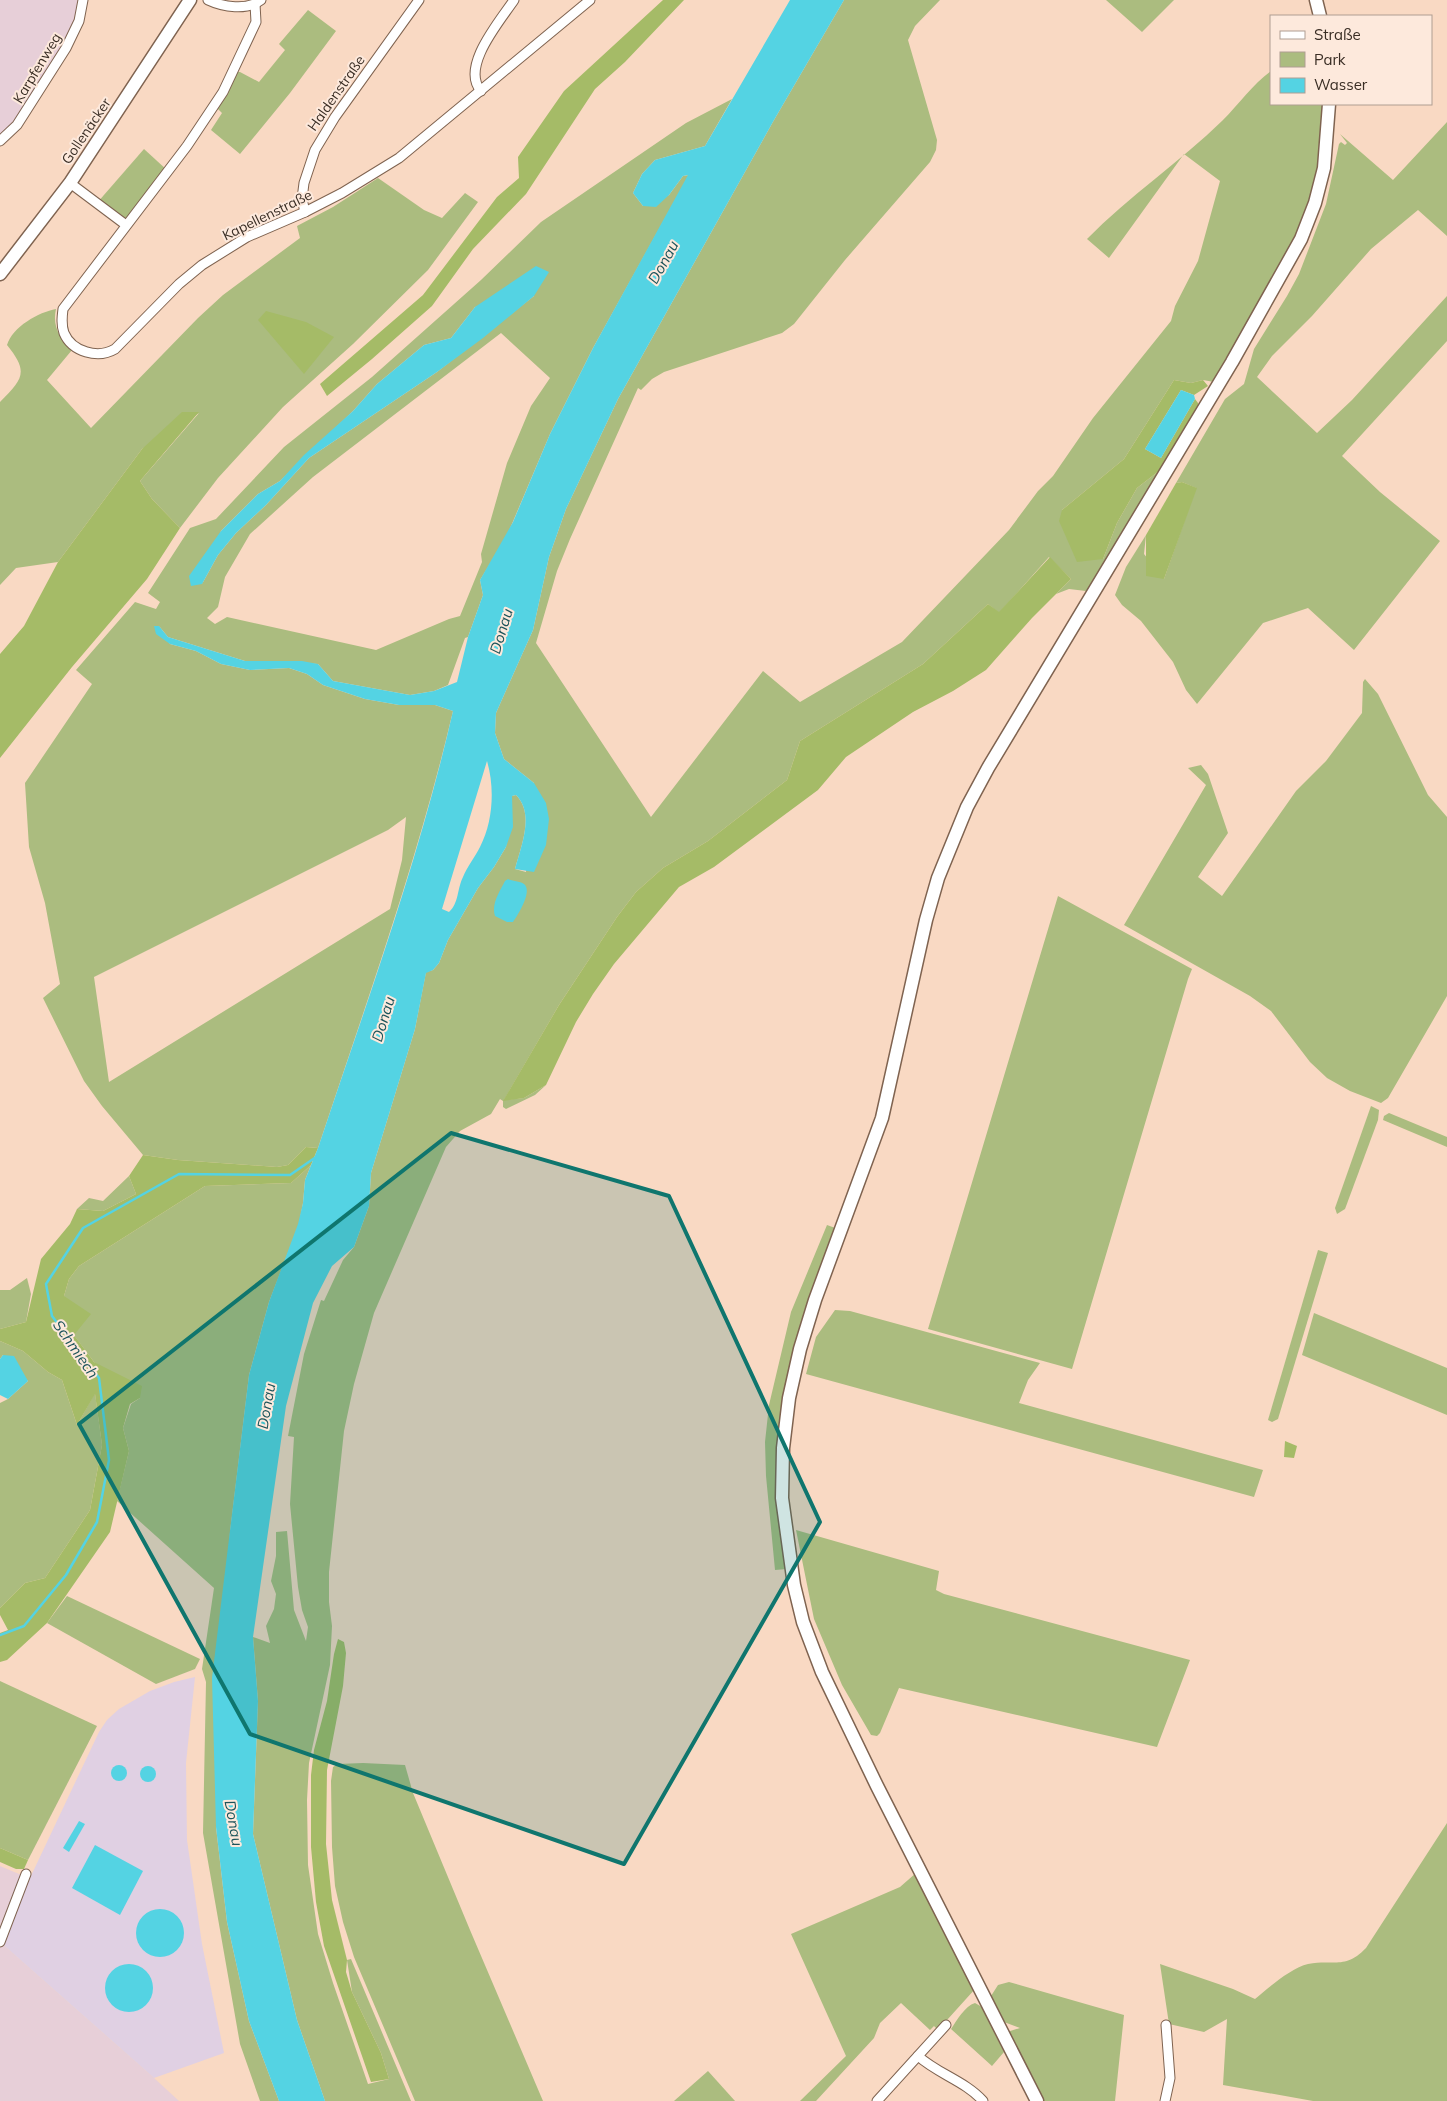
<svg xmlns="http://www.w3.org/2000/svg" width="1447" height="2101" viewBox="0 0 1447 2101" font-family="Mulish,sans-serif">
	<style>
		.commercial { fill: #e7cfd8 }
		.industrial { fill: #e0d0e3 }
		.green { fill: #abbc7f; fill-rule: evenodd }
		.forest { fill: #a5bb67 }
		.water { fill: #54d3e3; fill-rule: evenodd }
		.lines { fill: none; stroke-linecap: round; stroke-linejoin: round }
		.stream { stroke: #54d3e3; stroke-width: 2.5 }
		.street-casing { stroke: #7f6350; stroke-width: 11 }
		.secondary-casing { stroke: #7f6350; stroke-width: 15 }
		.street { stroke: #fff; stroke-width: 9 }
		.secondary { stroke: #fff; stroke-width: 12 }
		.marked { fill: #0f766e; fill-opacity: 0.2; stroke: #0f766e; stroke-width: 4; stroke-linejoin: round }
		.labels { text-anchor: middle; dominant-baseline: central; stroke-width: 4; stroke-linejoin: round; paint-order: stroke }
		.street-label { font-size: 14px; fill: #392d24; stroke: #fde9dc }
		.water-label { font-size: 15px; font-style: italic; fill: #1c535a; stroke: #fde9dc }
	</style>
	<rect width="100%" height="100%" fill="#f9d9c3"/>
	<g class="commercial">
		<polygon points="0,0 83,0 81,14 34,99 0,141"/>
		<polygon points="0,1866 19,1874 0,1926"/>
		<polygon points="0,1942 154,2078 179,2101 0,2101"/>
	</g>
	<polygon class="industrial" points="195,1677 186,1763 187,1840 202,1944 224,2053 154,2078 0,1942 0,1926 19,1874 30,1878 99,1732 107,1720 119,1709 150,1691 174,1682"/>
	<g class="green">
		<path d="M844 0H940L915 26 908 40 937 140 936 150 930 162 845 260 794 324 782 333 664 372 652 379 641 390 638 388 570 539 557 571 536 643 651 817 763 671 800 702 902 642 1009 530 1038 491 1053 476 1093 418 1171 321 1175 306 1198 261 1220 181 1184 154 1109 258 1087 239C1129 196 1180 162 1223 120 1239 104 1252 85 1271 71V104H1325C1324 131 1322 160 1315 187 1295 257 1251 320 1214 382L1203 380 1191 383 1174 380 1124 459 1062 510 1103 559 1117 523 1137 488 1164 467 1091 587 1086 591 1069 589 1056 594 1071 579 1049 557 999 613 988 604 923 664 800 741 787 780 708 841 663 868 636 892 617 917 559 1005 504 1100 524 1098 546 1085 535 1095 506 1109 503 1107V1101L500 1099 491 1114 460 1131 446 1147 374 1313 354 1384 344 1431 329 1572V1602L332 1626 330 1665 309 1763 307 1800 308 1865 318 1934 333 1983 368 2084 389 2079 381 2053 352 1992 347 1960 351 1959 411 2101H325L297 2020 253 1834 258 1701 253 1637 270 1643 266 1626 274 1609 276 1594 271 1581 276 1556V1532L287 1531 294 1610 306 1641 308 1627 302 1610 298 1587 290 1504 294 1437 288 1436 304 1354 321 1300 324 1301 343 1260 354 1247 369 1206 371 1173 415 1029 426 972 433 970 439 963 448 940 478 888 494 867 506 847 512 796 516 795C535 814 521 846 515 869L526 872 534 783 504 759 495 733 496 713 533 630 549 557 566 509 618 399 774 120Z"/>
		<polygon points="1106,0 1174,0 1142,32"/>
		<polygon points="308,10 336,31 290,93 240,154 211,130 222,113 217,108 236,72 240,72 259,82 285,50 279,44"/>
		<path d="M732 99 705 146 655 160 642 174 633 193 643 206 669 195 683 176 689 175 593 348 550 434 506 538 480 580 483 595 468 637 465 638 448 685 434 691 410 695 333 681 318 664 264 661H245L168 637 159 626 170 644 196 651 221 664 250 670 289 668 307 674 323 685 365 699 399 705H435L453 711C418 860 366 1003 318 1148L306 1147 288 1165 277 1167 178 1160 143 1155 102 1106 84 1081 43 998 60 984 45 903 29 847 25 783 92 684 76 670 135 602 156 609 160 602 148 593 190 528 216 519 284 447 372 377 481 280 541 222 686 123ZM534 296 437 372 309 458 266 505 236 533 218 555 202 584 221 531 258 494 280 481 353 411 377 384 424 345 451 338 475 307ZM501 333 550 378 531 406 507 463 481 554 482 562 460 616 449 619 376 650 227 617 215 624 207 618 218 607 225 577 250 534 313 477ZM406 817 402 860 390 909 109 1082 94 977 388 830Z"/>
		<polygon points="1447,122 1447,236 1418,210 1371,249 1312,316 1272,356 1257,377 1317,433 1352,400 1447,296 1447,341 1342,456 1380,492 1440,541 1354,650 1308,608 1263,623 1197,704 1186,690 1173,662 1141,621 1122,605 1115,595 1126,567 1146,535 1144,554 1164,579 1196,488 1182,482 1176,483 1225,399 1244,384 1254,349 1287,296 1299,274 1326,204 1339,144 1341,142 1345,145 1347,143 1340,134 1393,180"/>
		<polygon points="144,149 168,171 126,225 97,203"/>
		<path d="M378 178 424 210 442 218 465 193 478 202 428 270 353 344 283 407 218 478 180 528 152 499 140 481 199 413 142 449 58 562 16 568 0 585V402C23 379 29 372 7 345 12 327 39 312 56 309 52 326 60 339 72 350L47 380 91 428 198 318 223 295 300 238 297 226 333 207Z"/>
		<polygon points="1365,679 1378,694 1428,795 1447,817 1447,996 1388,1098 1381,1103 1350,1091 1327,1078 1310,1062 1271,1011 1250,996 1124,925 1206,785 1188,768 1201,765 1208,774 1228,833 1198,877 1222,896 1296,791 1326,761 1362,713 1363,682"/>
		<polygon points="1058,896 1192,969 1188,979 1072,1369 928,1329"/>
		<polygon points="1371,1106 1379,1110 1378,1120 1345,1209 1337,1214 1335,1208"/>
		<polygon points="1389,1113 1447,1137 1447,1147 1383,1120 1384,1116"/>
		<polygon points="311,1165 305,1180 303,1203 299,1224 269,1302 249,1375 230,1532 216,1827 227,1922 249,2021 279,2101 260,2101 240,2044 203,1833 206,1682 202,1669 214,1588 117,1501 129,1451 123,1428 131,1404 140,1398 94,1362 73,1334 64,1296 69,1279 79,1266 205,1186 291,1183"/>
		<polygon points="129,1176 136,1194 103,1211 77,1209 89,1198 103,1201"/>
		<polygon points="827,1225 838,1229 780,1418 787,1569 775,1570 766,1476 765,1442 769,1405 791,1312"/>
		<polygon points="1318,1250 1328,1253 1278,1419 1272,1422 1268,1420"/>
		<polygon points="27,1278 31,1294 26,1322 0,1329 0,1290 10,1290"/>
		<polygon points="835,1310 850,1311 1040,1363 1028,1380 1019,1403 1263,1470 1254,1497 806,1374 816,1337"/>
		<polygon points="1314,1313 1447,1368 1447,1415 1302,1355"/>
		<polygon points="0,1341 23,1351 48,1372 62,1380 77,1425 95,1393 102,1445 90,1510 45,1578 25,1583 0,1608 0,1403 8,1399 28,1381 3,1355 0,1359"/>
		<polygon points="796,1530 939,1571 936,1590 944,1594 1190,1660 1157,1747 899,1688 880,1733 877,1736 871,1735 842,1685 814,1619"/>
		<polygon points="67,1596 200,1659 195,1669 156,1684 47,1623"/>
		<polygon points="0,1681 97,1726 28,1860 0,1848"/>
		<polygon points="363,1763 405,1765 413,1793 470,1930 543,2101 415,2101 354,1957 343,1922 335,1886 332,1847 331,1781 333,1767 338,1764"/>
		<path d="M1447 1823V2101H1313L1223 2085 1227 2019 1204 2032 1169 2024 1160 1964 1233 1989 1255 1999C1268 1988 1291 1968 1308 1964 1333 1959 1345 1970 1366 1948Z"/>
		<polygon points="916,1873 975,1989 938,2030 934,2026 930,2030 901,2003 880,2023 874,2038 816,2101 800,2101 846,2056 791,1934 900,1887"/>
		<polygon points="1009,1982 1124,2015 1115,2101 1042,2101 1007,2032 1020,2028 1004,2022 992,2002 991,1996 998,1985"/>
		<path d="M975 2003 982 2007 1004 2052 992 2066 951 2029C957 2020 965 2006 975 2003Z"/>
		<polygon points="708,2071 735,2101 674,2101"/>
	</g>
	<g class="forest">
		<polygon points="663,0 684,0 625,62 595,89 526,194 473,249 432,306 372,359 327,396 320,384 423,295 497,197 519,178 518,157 564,91"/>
		<polygon points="266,311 306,322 334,337 304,374 258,320"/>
		<polygon points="1174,380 1191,383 1203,380 1208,386 1194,395 1181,390 1145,449 1161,458 1195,399 1198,403 1198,407 1164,467 1137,488 1117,523 1103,559 1077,562 1059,521 1062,510 1124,459"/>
		<polygon points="182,412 199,412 140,481 152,499 180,528 147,579 72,667 0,758 0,654 24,626 58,562 142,449"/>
		<polygon points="1182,482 1197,488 1164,579 1146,576 1146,535 1176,483"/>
		<polygon points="1050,557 1071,579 1032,618 986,670 953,691 913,712 846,757 818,790 714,867 679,887 614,964 593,994 576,1022 546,1085 524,1098 503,1101 559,1005 617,917 636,892 663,868 708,841 787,780 800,741 923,664 988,604 999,612"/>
		<polygon points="306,1147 318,1148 311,1165 291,1183 205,1186 79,1266 69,1279 64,1296 91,1314 74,1335 94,1362 142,1386 140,1398 130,1404 123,1428 129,1451 110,1532 47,1623 7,1660 0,1662 0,1633 8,1630 0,1615 0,1608 25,1583 45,1578 90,1510 102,1445 95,1394 77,1425 62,1380 48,1372 23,1351 0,1341 0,1329 26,1322 41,1259 70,1224 77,1209 103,1211 136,1194 129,1176 143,1155 178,1160 277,1167 288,1165"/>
		<polygon points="1285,1441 1297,1446 1294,1458 1284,1457"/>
		<polygon points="338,1639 344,1642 346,1653 343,1686 327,1770 326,1844 332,1900 347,1960 346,1972 352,1992 381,2053 389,2079 371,2082 324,1946 316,1902 311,1847 311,1775 314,1750 327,1701 334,1654"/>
		<polygon points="0,1848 28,1860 24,1869 16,1869 0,1862"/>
	</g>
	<g class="water">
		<path d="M790 0H844L774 120 618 399 566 509 549 557 533 630 496 713 495 733 504 759 534 783 546 803 549 819 546 845 534 872 515 869C521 846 535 814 516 795L512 796 513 827 506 847 494 867 478 888 448 940 439 963 433 970 426 973 415 1029 371 1173 369 1206 354 1247 332 1266 313 1303 286 1406 253 1637 258 1701 253 1834 297 2020 325 2101H279L249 2021 227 1922 216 1827 212 1678 249 1375 269 1302 298 1224 303 1203 305 1180 318 1148C366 1004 419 860 453 711L435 705H399L365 699 323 685 307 674 289 668 250 670 221 664 196 651 170 644 156 634 154 626H159L168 637 245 661H302L318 664 333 681 410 695 434 691 457 682 468 637 483 595 480 580 513 522 550 434 593 348 688 175 683 176 669 195 656 207 643 206 633 193 642 174 655 160 705 146ZM487 761C495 788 493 822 480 847 475 857 467 867 463 877 457 889 459 903 449 912L442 909Z"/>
		<polygon points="536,266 549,272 534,296 483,338 437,372 309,458 266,505 236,533 218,555 202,584 191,586 189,576 221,531 258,494 280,481 304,455 353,411 377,384 424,345 451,338 475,307"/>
		<polygon points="1181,390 1194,395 1195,399 1161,458 1145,449"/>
		<path d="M508 879C512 881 520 881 524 884 533 891 518 915 513 922H507L495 916C491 904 500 891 505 881Z"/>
		<polygon points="3,1355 14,1356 28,1381 8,1399 0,1395 0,1359"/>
		<circle cx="119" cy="1773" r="8"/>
		<circle cx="148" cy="1774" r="8"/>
		<polygon points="79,1821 85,1824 69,1852 63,1848"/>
		<polygon points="95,1845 143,1871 120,1915 72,1888"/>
		<circle cx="160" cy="1933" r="24"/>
		<circle cx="129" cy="1988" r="24"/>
	</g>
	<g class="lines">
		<polyline class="stream" points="0,1635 24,1626 66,1575 97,1522 109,1460 99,1378 52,1316 46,1284 83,1228 179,1174 290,1175 316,1157"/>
		<defs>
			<g id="street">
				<path d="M208 0C223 7 247 11 261 0"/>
				<path d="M255 4 256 22 223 92 187 146 63 309C62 317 61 325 64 333 72 352 98 359 115 349L179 284 202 265 247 237 305 212 342 193 399 158 590 0"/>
				<path d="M481 91C460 67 500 21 514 0"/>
				<polyline points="0,141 17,125 66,48 79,21 83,0"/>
				<polyline points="70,183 126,225"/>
				<polyline points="305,212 302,199 304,183 315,150 335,117 419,0"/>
				<polyline points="0,1942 26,1874"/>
				<path d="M918 2056C938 2074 965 2081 983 2101"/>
				<polyline points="877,2101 946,2025"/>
				<polyline points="1165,2101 1170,2078 1166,2025"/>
			</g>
			<g id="secondary">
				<polyline points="1316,0 1320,16"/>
				<polyline points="0,274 70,183 190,0"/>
				<polyline points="1037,2101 877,1786 822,1672 803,1622 794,1585 782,1498 783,1448 789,1398 800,1349 815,1300 882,1118 926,920 938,878 967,807 988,768 1232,362 1301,239 1315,203 1324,168 1329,104"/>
			</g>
		</defs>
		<use href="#street" class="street-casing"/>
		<use href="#secondary" class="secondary-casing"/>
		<use href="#street" class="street"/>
		<use href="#secondary" class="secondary"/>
	</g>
	<path class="marked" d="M451 1133 669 1196 820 1522 624 1864 250 1734 79 1424Z"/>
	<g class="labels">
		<g class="street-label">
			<text transform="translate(37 68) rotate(-59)">Karpfenweg</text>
			<text transform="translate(336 93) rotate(-55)">Haldenstraße</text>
			<text transform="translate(86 131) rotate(-56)">Gollenäcker</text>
			<text transform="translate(267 215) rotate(-26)">Kapellenstraße</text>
		</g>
		<g class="water-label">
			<text transform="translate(663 262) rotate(-61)">Donau</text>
			<text transform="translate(501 631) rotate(-73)">Donau</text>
			<text transform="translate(383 1019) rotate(-73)">Donau</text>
			<text transform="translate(76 1349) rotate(55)">Schmiech</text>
			<text transform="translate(266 1406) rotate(-80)">Donau</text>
			<text transform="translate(234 1823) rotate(80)">Donau</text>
		</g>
	</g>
	<rect x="1270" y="15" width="162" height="90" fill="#fde9dc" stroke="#af9e92"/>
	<rect x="1280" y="31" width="25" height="8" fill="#ffffff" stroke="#af9e92"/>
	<text x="1314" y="40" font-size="15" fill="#392d24">Straße</text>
	<rect x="1280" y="52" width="25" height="15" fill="#abbc7f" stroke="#af9e92"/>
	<text x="1314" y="65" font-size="15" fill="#392d24">Park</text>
	<rect x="1280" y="78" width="25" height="15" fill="#54d3e3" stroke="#af9e92"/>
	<text x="1314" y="90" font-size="15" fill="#392d24">Wasser</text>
</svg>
